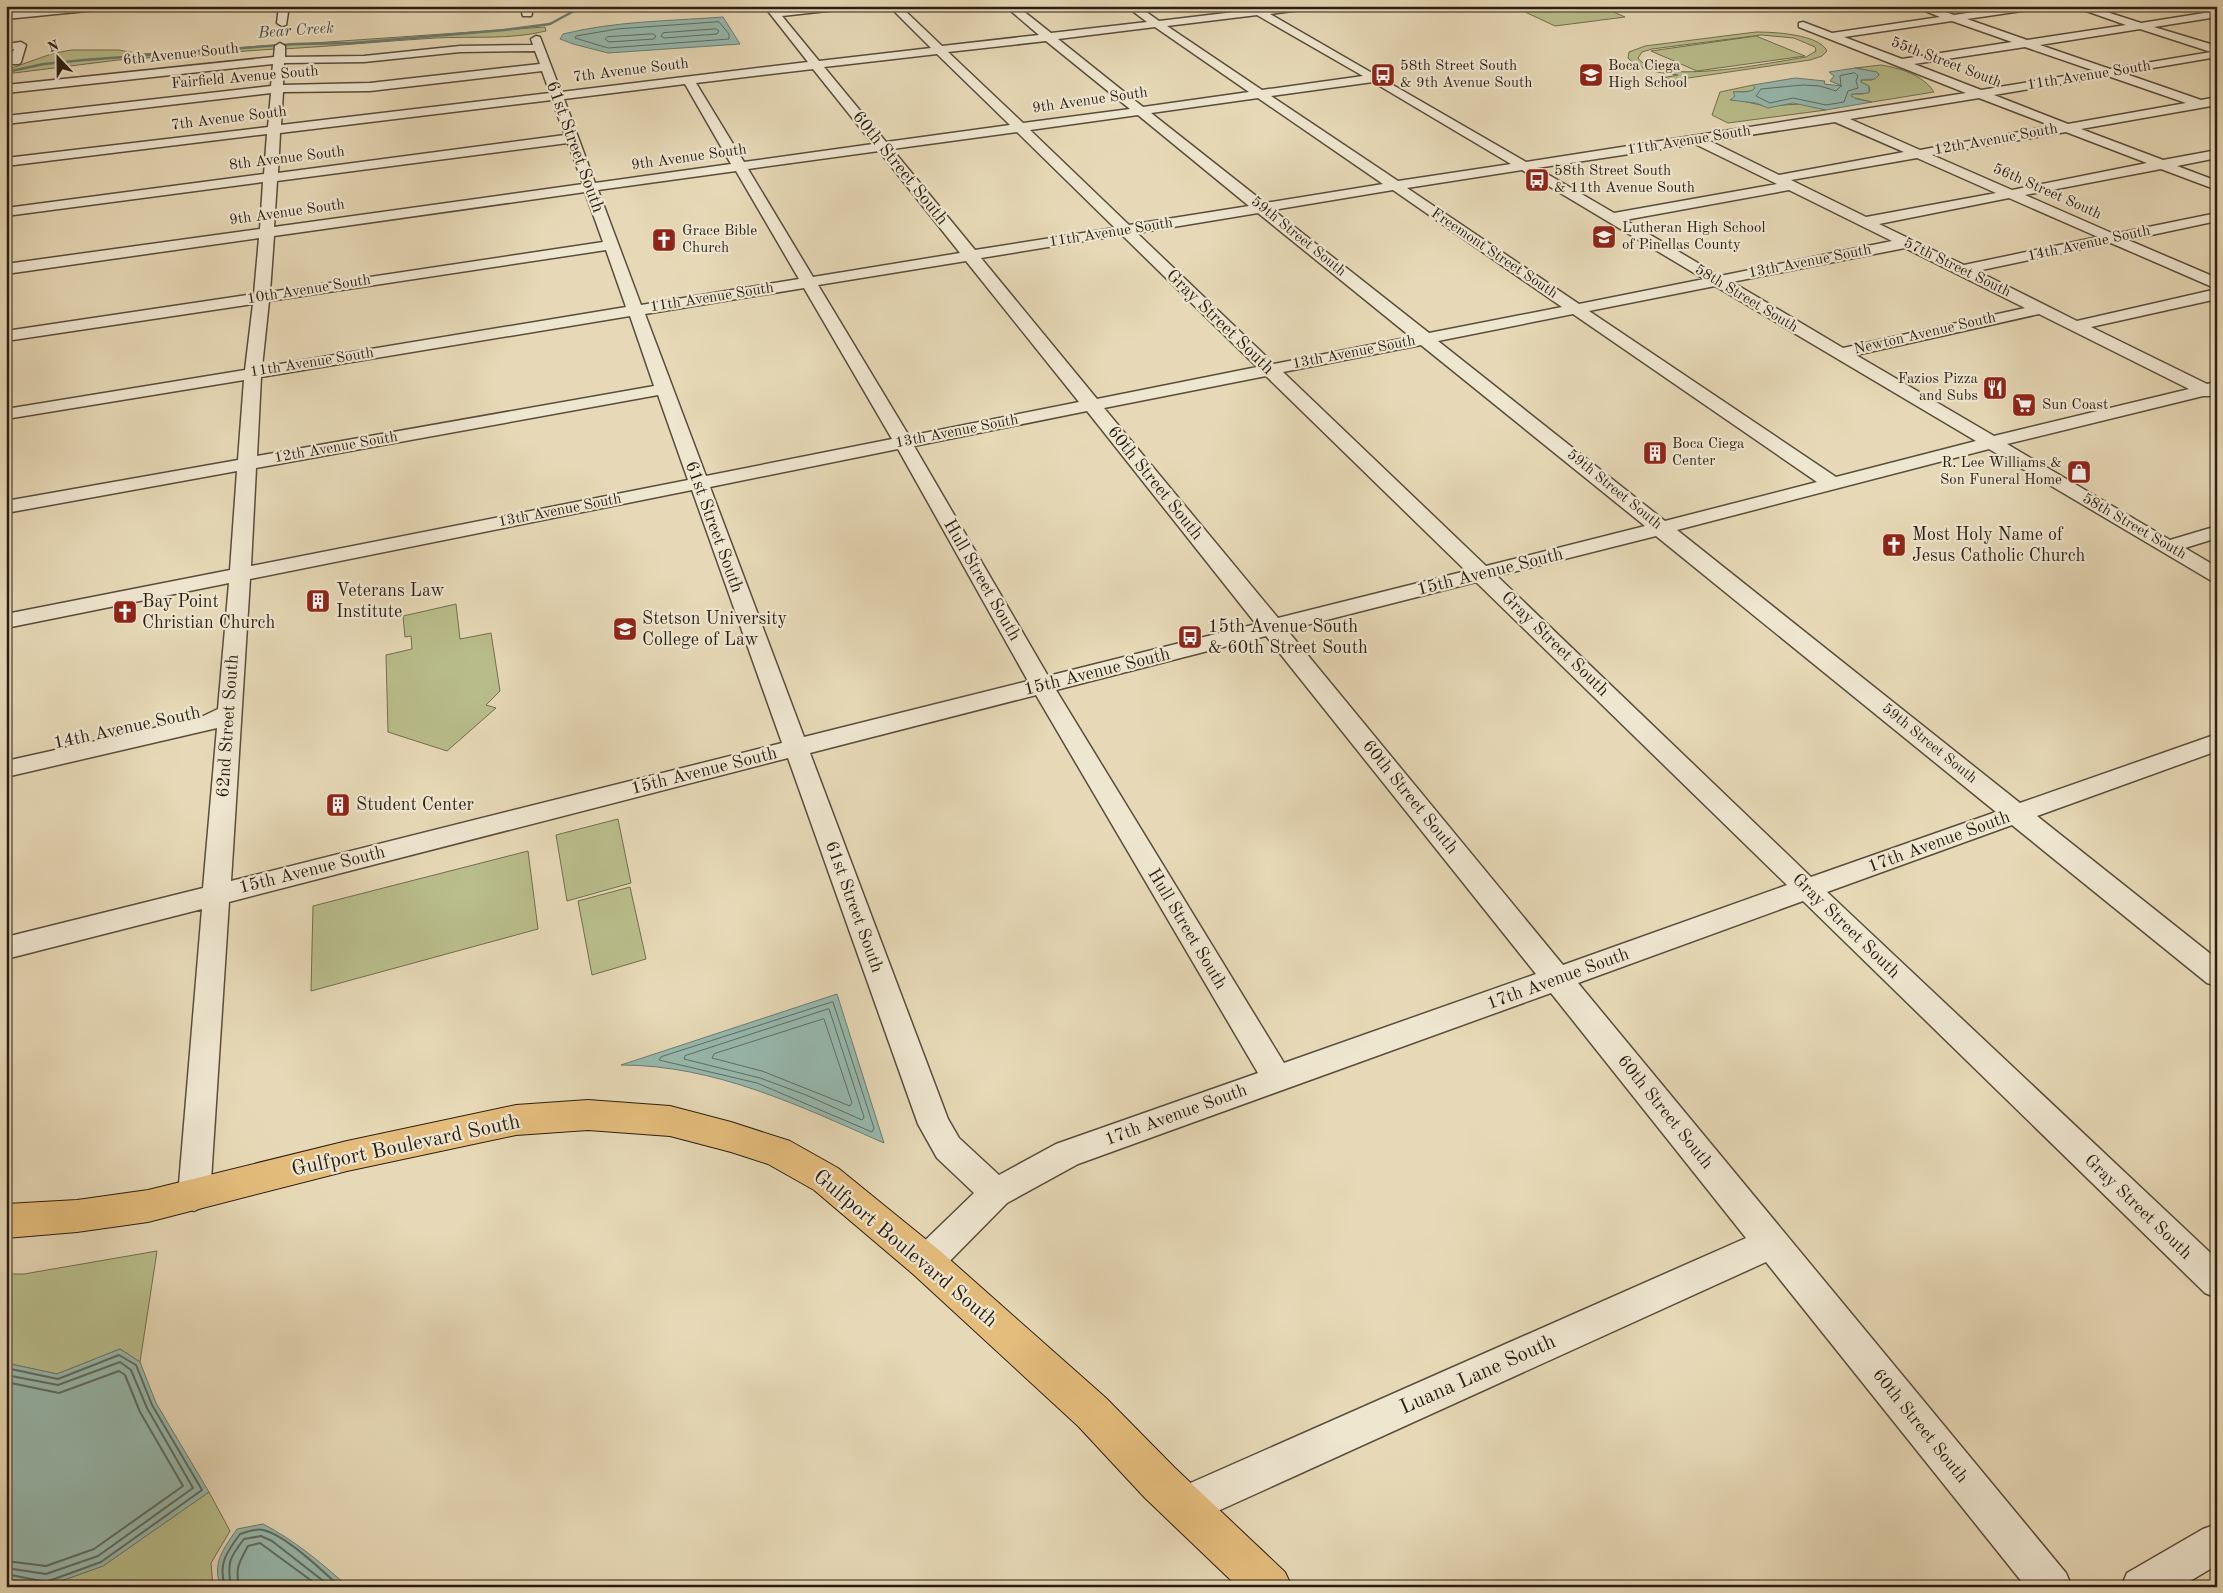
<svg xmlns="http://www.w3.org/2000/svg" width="2223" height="1593" viewBox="0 0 2223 1593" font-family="'Old Standard TT',serif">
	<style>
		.green { fill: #b9be8c; stroke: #726e50; fill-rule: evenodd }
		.water { fill: #97bab0; stroke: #6b7c71 }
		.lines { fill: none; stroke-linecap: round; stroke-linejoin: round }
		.shore-far1 { stroke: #606c62; stroke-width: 1 }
		.shore { stroke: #606c62; stroke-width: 2 }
		.stream { stroke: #6b7c71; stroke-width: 2.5 }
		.minor-casing { stroke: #594d3c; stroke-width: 3 }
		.major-casing { stroke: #2a1e13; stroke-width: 2 }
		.minor { fill: #efe6d0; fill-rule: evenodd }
		.major { fill: #e4bc7c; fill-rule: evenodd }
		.labels { text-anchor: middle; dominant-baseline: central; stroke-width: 4.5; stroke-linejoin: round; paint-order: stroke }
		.far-street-label { font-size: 15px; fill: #2a1e13; stroke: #efe6d0 }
		.far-poi-label { font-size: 15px; fill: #2a1e13; stroke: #efe6d0; text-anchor: start }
		.far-water-label { font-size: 16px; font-style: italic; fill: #4b4d42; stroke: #efe6d0 }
		.street-label { font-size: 18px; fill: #2a1e13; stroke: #efe6d0 }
		.poi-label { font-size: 18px; fill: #2a1e13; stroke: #efe6d0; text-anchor: start }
		.near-street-label { font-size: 21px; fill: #2a1e13; stroke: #efe6d0 }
	</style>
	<rect width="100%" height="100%" fill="#e7d9b7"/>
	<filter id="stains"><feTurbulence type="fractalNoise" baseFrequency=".004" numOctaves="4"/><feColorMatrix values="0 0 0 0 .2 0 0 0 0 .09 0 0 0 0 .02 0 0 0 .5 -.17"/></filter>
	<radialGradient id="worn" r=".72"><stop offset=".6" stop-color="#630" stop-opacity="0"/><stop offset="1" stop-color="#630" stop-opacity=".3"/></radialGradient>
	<g class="green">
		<polygon points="1570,6 1600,6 1625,17 1555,26 1525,12"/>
		<path d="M545 27 546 31C509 40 473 36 436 38 385 41 335 46 284 49V45Z"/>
		<path d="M1756 32C1773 32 1819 34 1827 51L1822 56 1810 60 1668 81 1662 78 1678 75C1662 73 1639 71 1628 58L1629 52 1645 46ZM1761 35 1794 38 1815 47 1816 51 1806 57C1773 62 1658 87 1638 58L1642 52 1652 49Z"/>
		<polygon points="1756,36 1805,56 1697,71 1651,51"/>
		<polygon points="275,45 275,49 118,60 6,74 6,70 54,53 72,50 118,50 143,54 279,45"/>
		<path d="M1881 65C1900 68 1923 75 1934 92L1872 102 1851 97V94H1863L1870 91 1869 86 1861 82V80H1872L1879 75 1877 72 1855 68Z"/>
		<polygon points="1753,85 1756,88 1753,91 1733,92 1736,95 1733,99 1765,106 1802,104 1826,110 1728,123 1712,115 1720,92"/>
		<polygon points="456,604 460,639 491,633 500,691 486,705 496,708 447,751 388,732 386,655 412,649 411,636 405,637 403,616"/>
		<polygon points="618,819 631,883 567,901 556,835"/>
		<polygon points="528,851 538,929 311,991 313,906"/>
		<polygon points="630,887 646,959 592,975 578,901"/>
		<polygon points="157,1251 140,1362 120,1349 57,1374 6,1363 6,1274 24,1274"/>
		<polygon points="209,1492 230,1531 211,1563 213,1587 6,1587 6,1580 11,1579 47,1586 103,1566"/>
	</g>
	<g class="water">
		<path d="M723 17 740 44 608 53 573 44 560 39 563 34C615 21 670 21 723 17Z"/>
		<path d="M1855 68 1877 72 1879 75 1875 79 1861 80V82L1869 86V93L1852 94 1851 96 1857 99 1872 102 1826 110 1793 103 1768 108 1756 103 1730 100 1735 96 1733 92C1739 91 1750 94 1755 88L1753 85 1795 78 1825 81 1824 84 1842 86 1830 81 1834 76 1829 72Z"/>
		<path d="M837 994 884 1143C800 1106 715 1065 621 1065Z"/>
		<polygon points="120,1349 140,1362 156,1403 209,1492 103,1566 47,1586 11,1579 6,1580 6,1363 57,1374"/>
		<path d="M263 1524C294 1540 322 1563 348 1587H221C211 1564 224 1548 237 1529Z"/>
	</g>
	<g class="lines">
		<g class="shore-far1">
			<polygon points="719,22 729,34 729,39 608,48 575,38 576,36 617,29"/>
			<polygon points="716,29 719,31 717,34 664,38 661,36 663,33"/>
			<polygon points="653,34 656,36 654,39 609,42 605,39 607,37"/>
			<polygon points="1855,73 1858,76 1856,81 1858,88 1848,91 1844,102 1826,105 1793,98 1770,103 1756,96 1761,89 1803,85 1820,86 1836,91 1841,86 1840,76"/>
			<polygon points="833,1002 874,1128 872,1132 757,1083 659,1060 661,1057"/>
			<polygon points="829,1009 864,1117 862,1120 806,1095 760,1078 684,1059 685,1056"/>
			<polygon points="824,1019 852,1103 850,1106 762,1071 712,1058 714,1054"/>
		</g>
		<g class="shore">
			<polyline points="6,1368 58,1379 119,1355 136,1365 152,1405 202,1490 101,1562 46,1582 6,1574"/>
			<polyline points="6,1375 58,1385 120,1362 131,1370 147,1408 193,1488 98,1556 46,1574 6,1568"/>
			<polyline points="6,1382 59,1393 119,1371 125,1375 140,1412 183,1486 94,1549 46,1566 6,1561"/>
			<path d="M225 1587C218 1564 226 1553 240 1534 247 1532 255 1528 263 1530 284 1534 323 1571 340 1587"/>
			<path d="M231 1587C227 1563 229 1558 244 1539L261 1536 272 1541 331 1587"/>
			<path d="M239 1587C235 1568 239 1563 248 1546L260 1543 320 1587"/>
		</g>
		<polyline class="stream" points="6,72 44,64 84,60 295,44 353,43 504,30 550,24 583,6"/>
		<defs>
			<g id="minor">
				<polygon points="73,6 112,6 107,9 6,19 6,13"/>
				<polygon points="279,6 289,6 286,25 282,26 277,23"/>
				<polygon points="520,6 530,6 532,14 531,16 523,16"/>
				<path d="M764 6H774L777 11 816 6H850L845 9 782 16 819 61 931 48 889 6H900L942 46 1039 35 1005 6H1017L1051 33 1147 22 1126 6H1138L1159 21 1251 10 1256 7 1261 8 1312 6 1307 9 1270 14 1526 162 1966 93 1799 27V23L1803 22 1832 33 1940 17 1913 6H1929L1954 15 2013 6H2041L2036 9 1967 19 2027 40 2126 25 2072 6H2088L2141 23 2217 11V17L2154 27 2217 46V57L2123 73 2201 100 2217 97V105L2081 129 2163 160 2217 150V158L2177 166 2217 181V190L2161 169 2025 195 2114 234 2217 213V221L2128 240 2217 278V289L2111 243 1977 271 2077 321 2217 289V299L2091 327 2207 384 2217 382 2215 396H2203L2007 444 2170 540 2217 526V538L2185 548 2217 567V582L2210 580 1989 449 1677 530 2020 803 2217 734V751L2037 816 2217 959V986L2207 983 2012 825 1827 892 2217 1259V1298L2205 1293 1803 901 1578 983 2066 1573 2072 1587H2026L1766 1262 1198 1520 1184 1525 1170 1520 1165 1506 1170 1492 1746 1238 1551 993 1078 1164 1007 1203 938 1273 926 1278 914 1273 909 1262 914 1251 974 1193 937 1158 918 1124 788 758 229 902 210 1196 205 1206 194 1211 183 1206 178 1196 202 909 6 959V937L203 888 217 728 6 777V761L199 718 218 709 229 583 6 628V614L230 570 237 471 6 513V501L238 460 244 380 6 419V409L245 370 253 304 6 341V331L254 294 259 238 6 274V264L260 229 263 182 6 216V208L264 174 267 134 6 166V158L268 127 271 93 6 124V116L271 86 273 64 6 93V85L274 57 275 46 280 43 285 46V57L364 56 460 46 533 45 531 39 536 36 540 37 561 92 808 62ZM1257 15 1363 76 1262 90 1167 26ZM1952 21 2012 42 1902 59 1844 37ZM1155 27 1249 92 1143 107 1058 39ZM2140 29 2211 52 2110 69 2040 45ZM1046 41 1130 109 1023 123 948 52ZM2025 47 2095 71 1981 90 1914 64ZM535 51 540 64 370 83 283 85 284 63 364 62 460 52ZM937 54 1010 125 886 142 824 67ZM813 69 873 144 744 162 696 83ZM542 71 550 93 281 125 283 92 370 91ZM2108 76 2186 103 2068 124 1994 95ZM1373 82 1511 164 1398 181 1271 96ZM685 84 731 164 595 183 564 99ZM1258 98 1383 184 1265 203 1151 113ZM1979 98 2052 126 1920 150 1850 119ZM552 100 565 135 278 173 280 133ZM1138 115 1249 206 1129 225 1030 130ZM1835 122 1904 152 1779 175 1710 141ZM1017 132 1115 228 975 250 892 149ZM2066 132 2147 163 2012 190 1932 155ZM568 143 583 184 274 227 277 181ZM1695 144 1777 184 1614 213 1537 168ZM879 151 960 253 813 277 748 169ZM1917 158 1996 193 1866 217 1791 180ZM1522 170 1704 279 1579 304 1407 188ZM736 171 799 279 641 305 598 190ZM1393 190 1562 307 1429 333 1273 210ZM1789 190 1892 241 1720 276 1625 220ZM585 192 603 242 270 292 274 236ZM2009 198 2098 237 1964 265 1879 224ZM1258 213 1411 337 1274 364 1137 233ZM1122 235 1257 367 1097 399 981 258ZM1905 248 2025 308 1843 348 1732 282ZM606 250 626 307 262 367 269 301ZM966 261 1079 402 909 436 818 285ZM1715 286 1976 441 1836 477 1589 311ZM804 288 892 439 706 476 645 314ZM1573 314 1817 482 1665 521 1438 341ZM2039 314 2189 389 1994 436 1856 355ZM630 316 654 386 257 456 261 377ZM1421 345 1645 526 1486 566 1283 372ZM1266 376 1466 571 1278 618 1104 408ZM658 395 688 480 251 566 256 468ZM1087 411 1256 624 1048 676 914 446ZM898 449 1028 681 804 737 710 487ZM692 490 782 743 231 881 250 579ZM1656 536 1996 812 1811 877 1497 576ZM1476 582 1787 885 1563 965 1287 630ZM1266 636 1536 974 1284 1063 1056 690ZM1036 695 1258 1073 1056 1144 999 1175 959 1138 948 1119 810 753Z"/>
				<polygon points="21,42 26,45 21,62 19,64 11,64 9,62 14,49 6,50 6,44"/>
				<polygon points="2217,1524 2217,1565 2180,1587 2121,1587 2127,1573 2203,1529"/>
			</g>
			<polygon id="major" points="588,1100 670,1106 731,1122 790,1141 838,1168 939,1250 1106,1398 1175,1468 1285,1572 1292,1587 1238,1587 1145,1498 1078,1426 913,1274 814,1190 768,1164 731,1152 670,1136 588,1130 516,1135 347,1171 148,1222 77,1232 6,1238 6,1204 77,1200 148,1190 347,1141 516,1105"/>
		</defs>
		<use href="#minor" class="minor-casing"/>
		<use href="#major" class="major-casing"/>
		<use href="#minor" class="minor"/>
		<use href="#major" class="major"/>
	</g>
	<defs>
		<symbol id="bus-square" viewBox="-11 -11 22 22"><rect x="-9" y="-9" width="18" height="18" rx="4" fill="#8f2418" stroke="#efe6d0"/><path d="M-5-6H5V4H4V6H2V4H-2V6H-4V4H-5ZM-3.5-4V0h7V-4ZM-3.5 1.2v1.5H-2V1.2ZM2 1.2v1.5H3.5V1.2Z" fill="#fff"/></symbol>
		<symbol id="school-square" viewBox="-11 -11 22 22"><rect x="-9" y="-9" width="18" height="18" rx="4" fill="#8f2418" stroke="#efe6d0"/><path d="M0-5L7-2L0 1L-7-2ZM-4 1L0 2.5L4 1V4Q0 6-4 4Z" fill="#fff"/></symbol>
		<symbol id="church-square" viewBox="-11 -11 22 22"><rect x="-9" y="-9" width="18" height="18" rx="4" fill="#8f2418" stroke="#efe6d0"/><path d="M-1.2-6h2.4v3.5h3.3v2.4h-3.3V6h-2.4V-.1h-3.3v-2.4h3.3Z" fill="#fff"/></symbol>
		<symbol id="restaurant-square" viewBox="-11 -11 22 22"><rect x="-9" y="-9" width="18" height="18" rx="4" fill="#8f2418" stroke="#efe6d0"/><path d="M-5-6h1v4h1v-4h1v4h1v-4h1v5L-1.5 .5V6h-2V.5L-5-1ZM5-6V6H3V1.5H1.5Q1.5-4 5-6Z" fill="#fff"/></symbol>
		<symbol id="supermarket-square" viewBox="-11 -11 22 22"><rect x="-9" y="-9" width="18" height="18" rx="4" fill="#8f2418" stroke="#efe6d0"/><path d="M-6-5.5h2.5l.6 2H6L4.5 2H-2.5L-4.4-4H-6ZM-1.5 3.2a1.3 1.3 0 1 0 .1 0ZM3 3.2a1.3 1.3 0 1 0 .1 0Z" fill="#fff"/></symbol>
		<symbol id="building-square" viewBox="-11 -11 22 22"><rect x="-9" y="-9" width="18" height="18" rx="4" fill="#8f2418" stroke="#efe6d0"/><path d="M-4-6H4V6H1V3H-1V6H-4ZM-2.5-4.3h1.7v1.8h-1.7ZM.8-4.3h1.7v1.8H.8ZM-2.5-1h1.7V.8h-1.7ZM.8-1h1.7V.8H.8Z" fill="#fff"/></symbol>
		<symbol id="shop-square" viewBox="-11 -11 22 22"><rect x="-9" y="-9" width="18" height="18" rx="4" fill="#8f2418" stroke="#efe6d0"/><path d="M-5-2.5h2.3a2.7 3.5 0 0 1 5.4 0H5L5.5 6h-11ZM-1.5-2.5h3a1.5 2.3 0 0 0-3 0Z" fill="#fff"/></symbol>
		<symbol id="university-square" viewBox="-11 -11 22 22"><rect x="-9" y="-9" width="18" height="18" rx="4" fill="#8f2418" stroke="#efe6d0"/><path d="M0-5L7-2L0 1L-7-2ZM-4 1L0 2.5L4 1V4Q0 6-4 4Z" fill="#fff"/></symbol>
	</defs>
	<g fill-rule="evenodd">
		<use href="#bus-square" x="1369" y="61" width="28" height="28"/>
		<use href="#school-square" x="1577" y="61" width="28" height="28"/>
		<use href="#bus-square" x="1523" y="166" width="28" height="28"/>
		<use href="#school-square" x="1590" y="223" width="28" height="28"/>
		<use href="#church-square" x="650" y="226" width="28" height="28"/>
		<use href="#restaurant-square" x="1981" y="374" width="28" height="28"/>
		<use href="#supermarket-square" x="2010" y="391" width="28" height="28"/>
		<use href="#building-square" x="1641" y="439" width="28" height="28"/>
		<use href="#shop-square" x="2065" y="458" width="28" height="28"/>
		<use href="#church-square" x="1880" y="531" width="28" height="28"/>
		<use href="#building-square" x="304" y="587" width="28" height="28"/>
		<use href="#church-square" x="111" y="598" width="28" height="28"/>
		<use href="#university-square" x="611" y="615" width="28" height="28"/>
		<use href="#bus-square" x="1176" y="623" width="28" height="28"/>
		<use href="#building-square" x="324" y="791" width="28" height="28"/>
	</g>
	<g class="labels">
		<g class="far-street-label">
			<text transform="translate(181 55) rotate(-6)">6th Avenue South</text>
			<text transform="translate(1946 63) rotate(21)">55th Street South</text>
			<text transform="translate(631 71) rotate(-7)">7th Avenue South</text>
			<text transform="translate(2089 76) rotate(-9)">11th Avenue South</text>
			<text transform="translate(245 78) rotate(-5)">Fairfield Avenue South</text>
			<text transform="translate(1090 101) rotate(-8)">9th Avenue South</text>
			<text transform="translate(229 119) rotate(-7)">7th Avenue South</text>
			<text transform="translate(1996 140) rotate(-10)">12th Avenue South</text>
			<text transform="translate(1689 141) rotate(-9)">11th Avenue South</text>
			<text transform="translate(689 158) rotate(-8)">9th Avenue South</text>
			<text transform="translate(287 159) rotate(-7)">8th Avenue South</text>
			<text transform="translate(2047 192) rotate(24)">56th Street South</text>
			<text transform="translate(287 213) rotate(-8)">9th Avenue South</text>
			<text transform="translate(1111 233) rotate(-9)">11th Avenue South</text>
			<text transform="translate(1298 237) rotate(39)">59th Street South</text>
			<text transform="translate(2089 244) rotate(-12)">14th Avenue South</text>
			<text transform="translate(1494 254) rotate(34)">Freemont Street South</text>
			<text transform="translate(1810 262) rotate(-11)">13th Avenue South</text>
			<text transform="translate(1957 268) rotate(26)">57th Street South</text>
			<text transform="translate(309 290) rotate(-9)">10th Avenue South</text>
			<text transform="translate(712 298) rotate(-9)">11th Avenue South</text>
			<text transform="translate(1746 299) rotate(31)">58th Street South</text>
			<text transform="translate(1925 334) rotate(-13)">Newton Avenue South</text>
			<text transform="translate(1354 353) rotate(-11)">13th Avenue South</text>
			<text transform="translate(312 363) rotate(-9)">11th Avenue South</text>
			<text transform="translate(957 432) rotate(-11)">13th Avenue South</text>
			<text transform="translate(336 448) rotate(-10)">12th Avenue South</text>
			<text transform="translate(1614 490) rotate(39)">59th Street South</text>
			<text transform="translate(560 511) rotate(-11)">13th Avenue South</text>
			<text transform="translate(2134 527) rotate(30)">58th Street South</text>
			<text transform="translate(1929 744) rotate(39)">59th Street South</text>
		</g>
		<g class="far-poi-label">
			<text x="1400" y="66">58th Street South<tspan x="1400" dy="17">&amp; 9th Avenue South</tspan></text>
			<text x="1608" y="66">Boca Ciega<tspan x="1608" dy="17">High School</tspan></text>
			<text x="1554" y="171">58th Street South<tspan x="1554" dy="17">&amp; 11th Avenue South</tspan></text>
			<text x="1622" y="228">Lutheran High School<tspan x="1622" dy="17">of Pinellas County</tspan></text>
			<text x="682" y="231">Grace Bible<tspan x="682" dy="17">Church</tspan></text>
			<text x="1978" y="379" text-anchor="end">Fazios Pizza<tspan x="1978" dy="17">and Subs</tspan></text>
			<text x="2042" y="405">Sun Coast</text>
			<text x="1672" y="444">Boca Ciega<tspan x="1672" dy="17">Center</tspan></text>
			<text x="2062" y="463" text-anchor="end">R. Lee Williams &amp;<tspan x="2062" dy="17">Son Funeral Home</tspan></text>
		</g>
		<g class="far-water-label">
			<text transform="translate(296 31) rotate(-4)">Bear Creek</text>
		</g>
		<g class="street-label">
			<text transform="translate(575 147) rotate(70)">61st Street South</text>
			<text transform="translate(900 168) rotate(51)">60th Street South</text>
			<text transform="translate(1220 322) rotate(44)">Gray Street South</text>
			<text transform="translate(1155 483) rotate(51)">60th Street South</text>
			<text transform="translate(714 527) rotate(70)">61st Street South</text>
			<text transform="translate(1490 572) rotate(-14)">15th Avenue South</text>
			<text transform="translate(982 580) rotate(60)">Hull Street South</text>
			<text transform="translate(1555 644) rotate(44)">Gray Street South</text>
			<text transform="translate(1097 672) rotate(-14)">15th Avenue South</text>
			<text transform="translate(228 726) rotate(-86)">62nd Street South</text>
			<text transform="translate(127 728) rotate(-12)">14th Avenue South</text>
			<text transform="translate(704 771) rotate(-14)">15th Avenue South</text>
			<text transform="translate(1410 797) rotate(51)">60th Street South</text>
			<text transform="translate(1939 842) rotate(-20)">17th Avenue South</text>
			<text transform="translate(312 870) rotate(-14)">15th Avenue South</text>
			<text transform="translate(854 907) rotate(70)">61st Street South</text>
			<text transform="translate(1846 926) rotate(44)">Gray Street South</text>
			<text transform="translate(1187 929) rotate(59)">Hull Street South</text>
			<text transform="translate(1558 979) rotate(-20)">17th Avenue South</text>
			<text transform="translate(1665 1112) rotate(51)">60th Street South</text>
			<text transform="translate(1176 1115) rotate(-20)">17th Avenue South</text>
			<text transform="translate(2138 1207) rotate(44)">Gray Street South</text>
			<text transform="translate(1920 1426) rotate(51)">60th Street South</text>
		</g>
		<g class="poi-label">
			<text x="1912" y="535">Most Holy Name of<tspan x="1912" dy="21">Jesus Catholic Church</tspan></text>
			<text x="336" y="591">Veterans Law<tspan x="336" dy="21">Institute</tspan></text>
			<text x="142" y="602">Bay Point<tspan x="142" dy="21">Christian Church</tspan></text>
			<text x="642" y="619">Stetson University<tspan x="642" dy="21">College of Law</tspan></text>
			<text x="1208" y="627">15th Avenue South<tspan x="1208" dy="21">&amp; 60th Street South</tspan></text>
			<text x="356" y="805">Student Center</text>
		</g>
		<g class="near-street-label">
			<text transform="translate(406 1146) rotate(-12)">Gulfport Boulevard South</text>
			<text transform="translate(905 1249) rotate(40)">Gulfport Boulevard South</text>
			<text transform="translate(1478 1375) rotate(-24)">Luana Lane South</text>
		</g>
	</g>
	<rect width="2223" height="1593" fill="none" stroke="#e7d9b7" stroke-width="25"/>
	<rect x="8" y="8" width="2208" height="1578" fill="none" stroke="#2a1e13" stroke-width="2.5"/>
	<rect x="12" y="12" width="2198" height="1568" fill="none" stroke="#2a1e13"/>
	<g transform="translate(58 58) rotate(338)" stroke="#efe6d0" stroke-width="4" paint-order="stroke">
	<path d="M0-4L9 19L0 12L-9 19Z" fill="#2a1e13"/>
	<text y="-8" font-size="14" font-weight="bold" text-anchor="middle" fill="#2a1e13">N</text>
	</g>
	<rect width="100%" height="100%" filter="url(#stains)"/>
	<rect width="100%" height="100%" fill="url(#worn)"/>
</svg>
